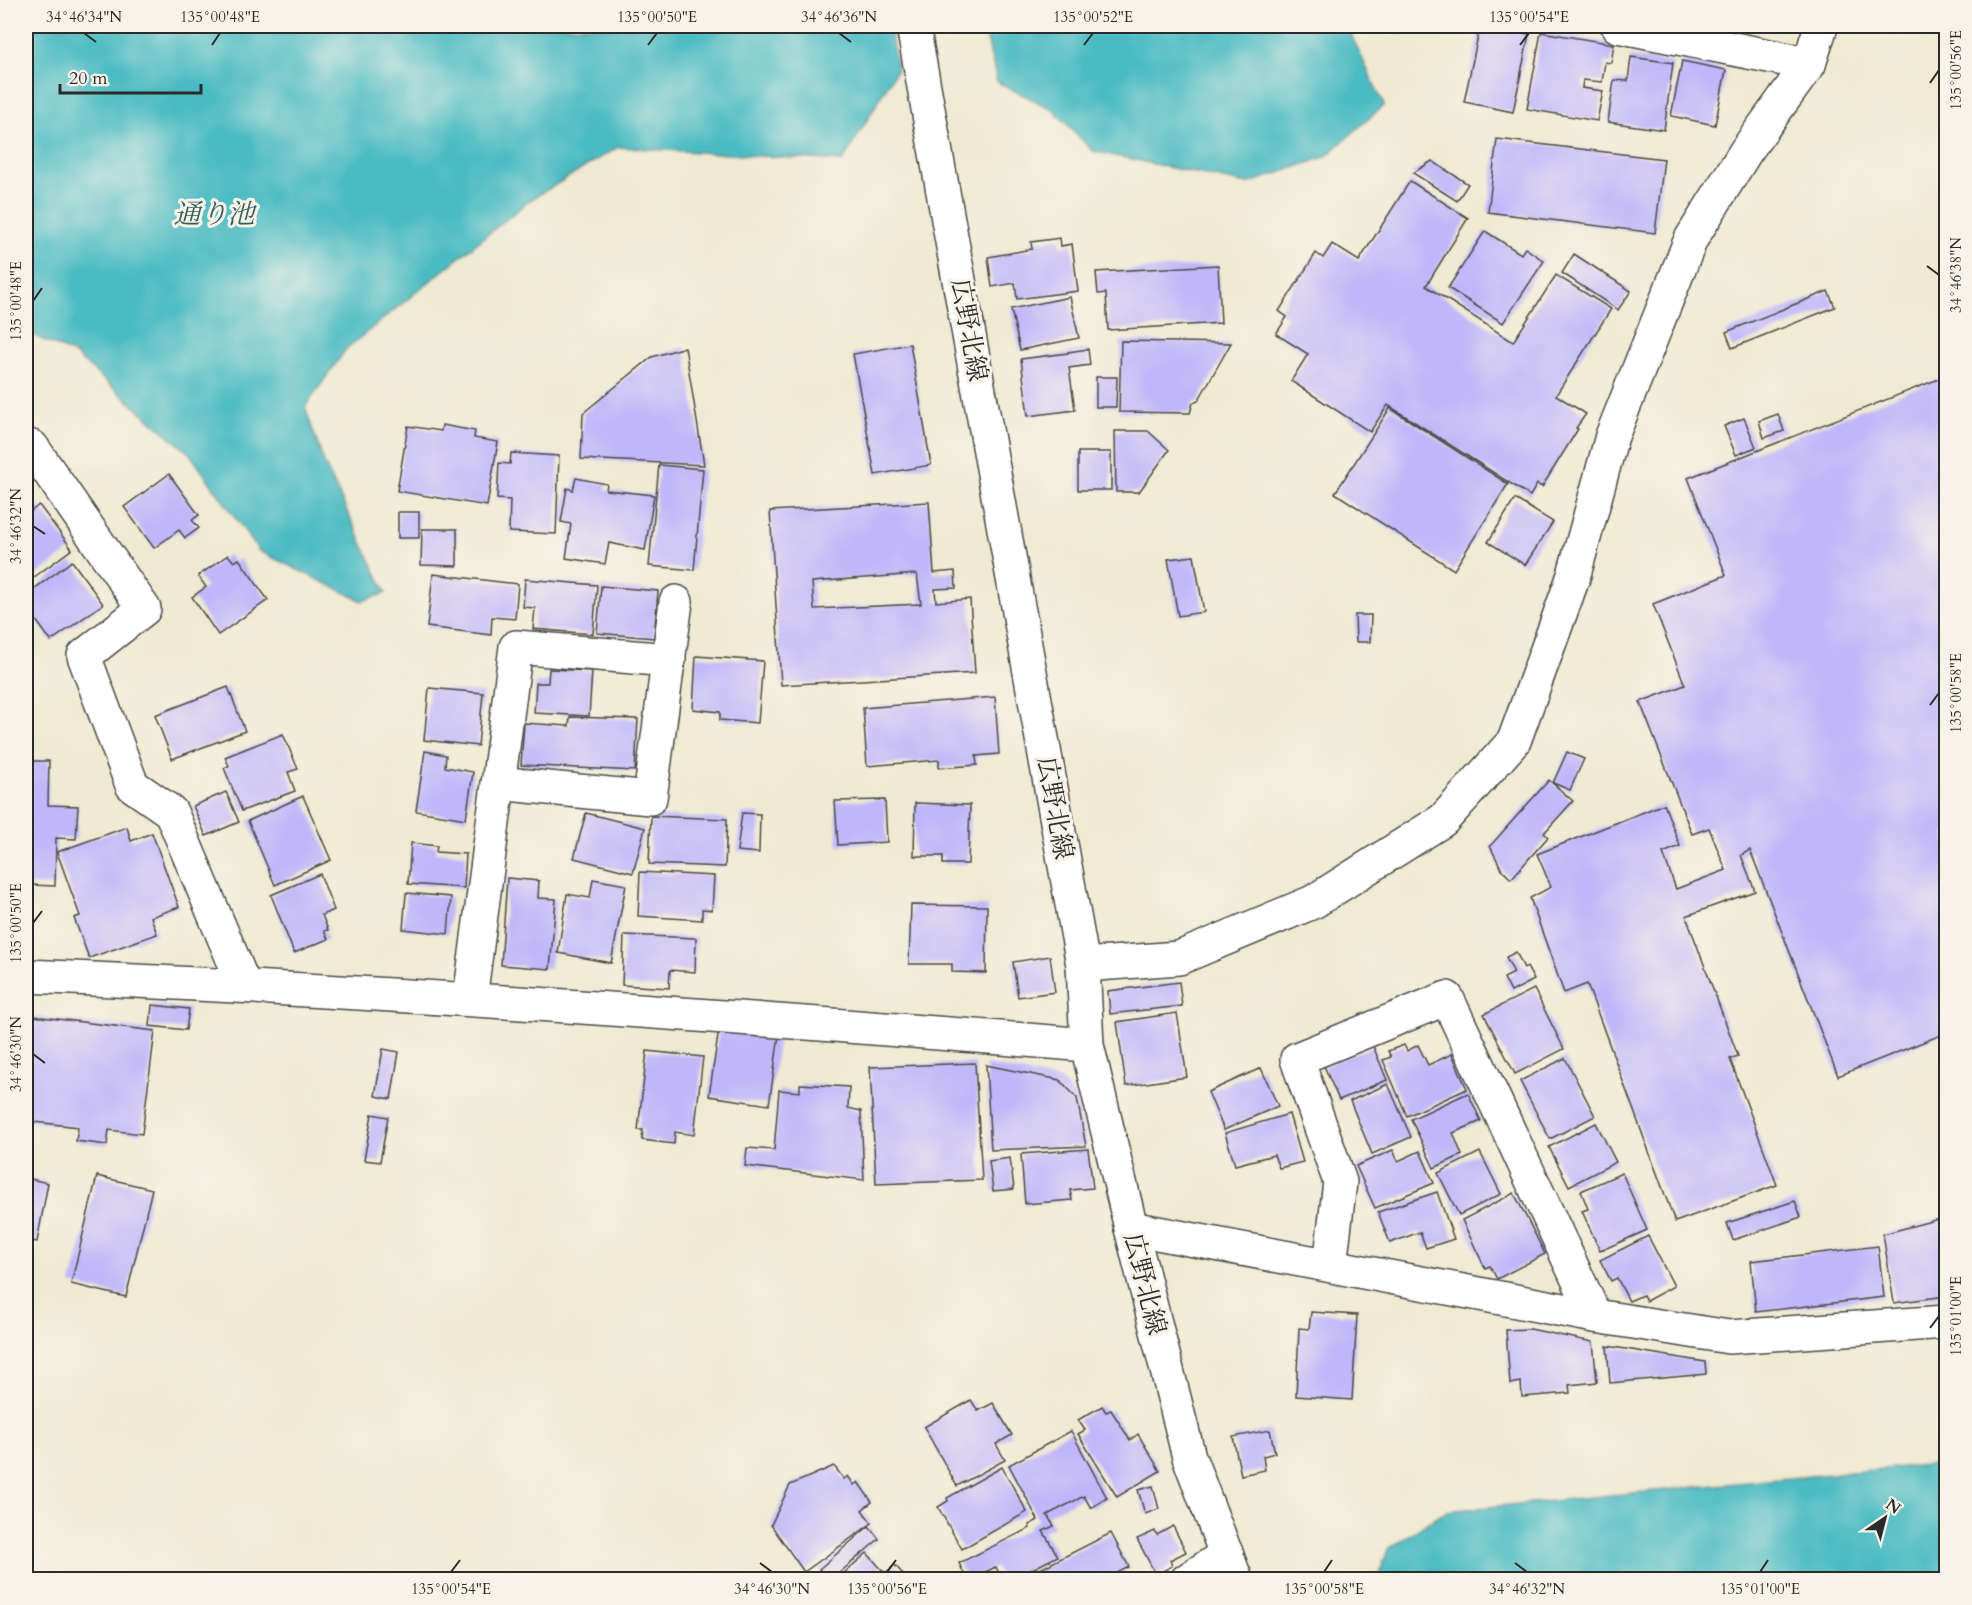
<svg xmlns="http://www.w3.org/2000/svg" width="1972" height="1605" viewBox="0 0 1972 1605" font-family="Cardo,'Noto Serif JP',serif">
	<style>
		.water { fill: #4cbbc3; stroke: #3c7377; stroke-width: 1.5 }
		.building { fill: #c0b6f9; fill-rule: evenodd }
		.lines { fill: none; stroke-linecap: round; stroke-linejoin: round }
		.minor-casing { stroke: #484844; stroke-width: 36 }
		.minor { stroke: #fff; stroke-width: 33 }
		.ticks { fill: none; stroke: #2b2b2b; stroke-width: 2 }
		.labels { text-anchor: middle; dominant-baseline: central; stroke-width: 6; stroke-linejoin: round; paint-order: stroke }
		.street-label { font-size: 26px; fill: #2b2b2b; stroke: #f7f3e8 }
		.water-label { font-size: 27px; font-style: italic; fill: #375d60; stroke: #f7f3e8 }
		.neatline { fill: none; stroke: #2b2b2b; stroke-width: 2 }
		.ticks-label { font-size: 15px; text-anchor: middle; fill: #2b2b2b }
	</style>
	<rect width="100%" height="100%" fill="#f7f3e8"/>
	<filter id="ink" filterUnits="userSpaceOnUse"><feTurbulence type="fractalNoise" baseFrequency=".0167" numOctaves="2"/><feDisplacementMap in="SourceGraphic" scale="12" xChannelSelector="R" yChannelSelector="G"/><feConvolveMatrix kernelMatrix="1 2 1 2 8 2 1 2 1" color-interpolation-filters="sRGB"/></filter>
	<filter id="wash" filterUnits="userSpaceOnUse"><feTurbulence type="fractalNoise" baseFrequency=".008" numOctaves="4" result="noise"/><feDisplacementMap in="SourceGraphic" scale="24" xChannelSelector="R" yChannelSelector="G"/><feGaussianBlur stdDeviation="1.35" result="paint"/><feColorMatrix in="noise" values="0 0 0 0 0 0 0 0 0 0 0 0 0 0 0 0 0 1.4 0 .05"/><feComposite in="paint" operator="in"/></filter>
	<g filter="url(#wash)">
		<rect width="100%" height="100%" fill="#efe9d1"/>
		<g class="water">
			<polygon points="26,26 889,26 897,69 843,161 618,147 530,200 346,349 305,407 324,463 386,593 362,601 259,551 190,454 74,354 26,332"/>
			<polygon points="984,26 1347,26 1384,105 1325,157 1247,184 1093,151 1052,109 997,82"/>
			<polygon points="1946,1463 1946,1579 1378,1579 1388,1549 1446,1511"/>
		</g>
		<g id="blocks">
			<g class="building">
				<polygon points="1480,26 1529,34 1513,112 1464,102"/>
				<polygon points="1541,32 1614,44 1611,63 1605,62 1602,82 1583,80 1582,88 1603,91 1597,121 1527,109"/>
				<polygon points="1631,57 1673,63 1664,130 1608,122 1614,80 1628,81"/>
				<polygon points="1682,61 1726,70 1715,125 1671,116"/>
				<polygon points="1497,139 1664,159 1655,233 1488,212"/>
				<polygon points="1432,161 1468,184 1457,201 1413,173"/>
				<polygon points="1410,181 1468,218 1426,286 1513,342 1556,275 1611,309 1556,395 1586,414 1576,428 1578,429 1542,487 1537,484 1530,496 1388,405 1370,432 1291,381 1308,354 1276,334 1287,317 1279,311 1316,253 1323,258 1332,244 1359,261"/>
				<polygon points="1485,231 1521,254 1525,248 1544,261 1503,323 1448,288"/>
				<polygon points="1060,238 1061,246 1072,244 1078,291 1017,299 1015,283 992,287 988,257 1032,249 1031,242"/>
				<polygon points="1574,254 1631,291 1618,310 1562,273"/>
				<polygon points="1218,265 1221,323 1108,330 1106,293 1098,294 1096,272"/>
				<polygon points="1828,291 1835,307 1732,348 1726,332"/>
				<polygon points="1070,297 1079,338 1020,350 1011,309"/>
				<polygon points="1121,341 1231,343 1198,401 1193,403 1190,413 1119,412"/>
				<polygon points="910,344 931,465 875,475 853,354"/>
				<polygon points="685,347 704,465 581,459 583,413 652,357"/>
				<polygon points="1088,349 1090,365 1069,368 1075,410 1028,416 1021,359 1068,353 1068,352"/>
				<polygon points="1946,376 1946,1033 1838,1076 1750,850 1741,855 1755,891 1686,916 1738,1056 1730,1059 1777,1185 1675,1222 1587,984 1564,993 1530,898 1551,887 1537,854 1664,804 1680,846 1663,853 1676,889 1726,870 1709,828 1692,834 1640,702 1685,685 1653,604 1726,575 1688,478"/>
				<polygon points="1096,377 1117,377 1116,407 1096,407"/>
				<polygon points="1390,408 1508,484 1454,570 1335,493"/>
				<polygon points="1778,414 1784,431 1764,438 1759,421"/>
				<polygon points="1744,418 1756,447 1736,455 1724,426"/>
				<polygon points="442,425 475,431 474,438 498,442 487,506 397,491 408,426 441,431"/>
				<polygon points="1115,431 1148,431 1169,450 1139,492 1116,492"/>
				<rect x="1078" y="452" width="33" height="38"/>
				<polygon points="511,453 559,456 556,534 509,532 510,500 497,499 499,463 510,464"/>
				<polygon points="659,465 703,469 694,570 649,566"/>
				<polygon points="169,474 199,515 192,520 199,528 185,538 179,530 154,548 124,507"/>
				<polygon points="576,478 607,484 606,490 654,495 645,550 609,543 605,564 566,558 571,524 561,522 567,488 573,490"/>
				<polygon points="1515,499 1553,522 1525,565 1488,542"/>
				<path d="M929 502 934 573 955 571 956 588 935 589 936 602 970 599 975 673 781 685 770 511ZM917 574 921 604 814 609 812 582Z"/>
				<polygon points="39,505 72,549 26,583 26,515"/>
				<rect x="398" y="512" width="21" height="26"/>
				<polygon points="422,529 457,529 457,566 421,565"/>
				<polygon points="228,555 234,562 239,559 268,600 218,635 192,597 206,587 198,576"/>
				<polygon points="1194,556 1204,612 1178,616 1168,559"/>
				<polygon points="72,561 103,604 51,641 26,606 26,595"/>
				<polygon points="433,574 518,584 515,619 492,617 491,635 427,627"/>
				<polygon points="525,579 597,585 593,634 533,629 535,608 523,607"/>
				<polygon points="601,586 658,591 654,638 597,633"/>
				<polygon points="1355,615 1371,615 1370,642 1356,642"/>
				<polygon points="696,656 763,661 758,723 720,720 720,712 693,709"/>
				<polygon points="549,669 592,671 589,716 534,713 536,683 548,683"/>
				<polygon points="228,687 245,731 172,759 155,715"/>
				<polygon points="429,688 483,693 478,746 424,740"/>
				<polygon points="995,697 999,754 976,756 977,765 939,768 939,760 867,766 863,708"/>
				<polygon points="570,717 638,719 635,771 521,765 524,723 569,726"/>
				<polygon points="283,734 298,769 288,772 295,791 242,811 224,768 229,766 225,757"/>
				<polygon points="425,751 446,755 445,767 473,772 466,819 416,811"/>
				<polygon points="1567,752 1584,759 1570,790 1553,783"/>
				<polygon points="26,761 49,761 48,805 78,806 76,839 56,838 55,886 30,885 30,902 26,902"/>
				<polygon points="1549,780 1573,801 1544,833 1548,837 1511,879 1502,870 1490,846"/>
				<polygon points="226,792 239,822 206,836 193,806"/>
				<polygon points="303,796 331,860 275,885 248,821"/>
				<polygon points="885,800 887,842 838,845 835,801"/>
				<polygon points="915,803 970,805 968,864 943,864 943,856 914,856"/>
				<polygon points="586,813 645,828 633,873 574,858"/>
				<polygon points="742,813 760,814 759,853 737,851"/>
				<polygon points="651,816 727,819 725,867 649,864"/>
				<polygon points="127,827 131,841 152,833 179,907 151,917 157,934 89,958 74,918 80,916 57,852"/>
				<polygon points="411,843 437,846 436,852 466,854 464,888 408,884"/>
				<polygon points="640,872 714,876 712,910 702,909 702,920 638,916"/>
				<polygon points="320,874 334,910 322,915 328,930 324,931 328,939 294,953 271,895"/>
				<polygon points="507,878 539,881 538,898 556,899 550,969 501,965"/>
				<polygon points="593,879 626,885 611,963 558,953 567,894 590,898"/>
				<polygon points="406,893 451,897 448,934 403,929"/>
				<polygon points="911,905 987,906 986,973 952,972 952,964 909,964"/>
				<polygon points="624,935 696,938 695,972 670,970 669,988 622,985"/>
				<polygon points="1516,952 1524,968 1527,967 1534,980 1511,992 1504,978 1514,973 1506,957"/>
				<polygon points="1050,956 1055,992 1018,997 1013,962"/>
				<polygon points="1179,982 1182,1006 1110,1014 1108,991"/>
				<polygon points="1534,989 1564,1049 1515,1074 1484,1014"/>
				<polygon points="152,1005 189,1009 186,1030 150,1026"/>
				<polygon points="1177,1013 1187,1077 1126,1086 1117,1022"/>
				<polygon points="33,1016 155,1031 142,1134 109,1130 107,1145 76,1141 78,1127 26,1121 26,1081"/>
				<polygon points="719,1029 779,1035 769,1105 709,1096"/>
				<polygon points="1404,1045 1407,1051 1418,1045 1428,1065 1452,1054 1467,1089 1407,1116 1383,1060 1391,1057 1388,1051"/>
				<polygon points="1373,1046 1387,1080 1339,1100 1324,1066"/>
				<polygon points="383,1049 399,1052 391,1099 375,1096"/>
				<polygon points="647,1051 703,1057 694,1135 675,1132 674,1144 642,1140 643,1130 638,1130"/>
				<polygon points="1565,1058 1595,1116 1550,1139 1520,1081"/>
				<polygon points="975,1063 982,1180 876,1184 870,1067"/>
				<polygon points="986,1065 1060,1080 1077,1098 1086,1146 991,1150"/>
				<polygon points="1261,1068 1278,1106 1224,1130 1208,1092"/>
				<polygon points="800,1084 849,1087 848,1108 861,1111 864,1180 745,1166 747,1148 774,1150 779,1090 800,1092"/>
				<polygon points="1388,1084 1411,1137 1372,1154 1350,1101"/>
				<polygon points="1468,1093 1481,1121 1453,1133 1462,1155 1434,1168 1411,1119"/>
				<polygon points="372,1114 388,1117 380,1162 364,1160"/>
				<polygon points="1289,1114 1303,1162 1279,1168 1274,1155 1235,1165 1225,1133"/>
				<polygon points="1596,1123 1616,1162 1569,1186 1549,1147"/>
				<polygon points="1088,1149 1093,1188 1070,1190 1072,1200 1025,1204 1021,1154"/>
				<polygon points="1393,1150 1398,1161 1420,1151 1434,1183 1375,1208 1356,1166"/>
				<polygon points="1480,1152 1501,1194 1459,1215 1438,1173"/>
				<polygon points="1010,1158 1014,1189 993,1191 989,1161"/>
				<polygon points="1622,1173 1647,1230 1600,1251 1582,1211 1588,1209 1581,1191"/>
				<polygon points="97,1176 152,1189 126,1297 71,1284"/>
				<polygon points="26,1178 48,1183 37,1242 26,1240"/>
				<polygon points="1437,1192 1454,1239 1426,1248 1420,1232 1390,1243 1378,1212"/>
				<polygon points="1514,1193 1545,1254 1497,1279 1490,1266 1485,1268 1462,1220"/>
				<polygon points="1795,1201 1801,1217 1733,1240 1727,1223"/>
				<polygon points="1946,1217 1946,1296 1894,1303 1883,1234"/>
				<polygon points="1648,1236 1674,1286 1646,1301 1643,1295 1629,1301 1617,1278 1611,1281 1600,1260"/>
				<polygon points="1878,1246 1884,1297 1756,1312 1751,1261"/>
				<polygon points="1311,1312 1357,1315 1352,1400 1296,1396 1299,1328 1309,1329"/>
				<polygon points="1530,1329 1593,1342 1597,1382 1569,1385 1570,1393 1522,1397 1521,1382 1510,1384 1506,1330"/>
				<polygon points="1607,1346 1705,1362 1706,1374 1610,1383"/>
				<polygon points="971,1400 978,1411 993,1403 1012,1435 996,1444 1005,1460 957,1486 924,1427"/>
				<polygon points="1102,1406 1106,1412 1111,1410 1130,1440 1138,1434 1160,1471 1117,1497 1078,1434 1085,1430 1078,1420"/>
				<polygon points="1270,1430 1275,1453 1263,1456 1265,1470 1241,1475 1233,1437"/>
				<polygon points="1071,1431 1107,1498 1091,1508 1084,1496 1047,1515 1054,1526 1043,1531 1058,1556 1011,1580 1002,1580 996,1567 967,1580 959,1563 1030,1528 1029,1525 1038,1520 1009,1465"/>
				<polygon points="834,1466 844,1479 848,1476 854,1485 858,1482 872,1502 862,1510 872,1523 804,1572 771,1525 790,1485"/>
				<polygon points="1002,1467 1027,1512 962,1549 938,1507 948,1501 947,1498"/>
				<polygon points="1153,1486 1159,1509 1145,1514 1138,1490"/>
				<polygon points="869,1526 879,1539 831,1580 828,1580 819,1569"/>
				<polygon points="1173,1526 1186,1552 1170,1560 1172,1566 1156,1575 1137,1539 1155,1531 1157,1535"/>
				<polygon points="1111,1533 1129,1567 1117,1573 1120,1580 1037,1580 1034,1572"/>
				<polygon points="867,1553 885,1573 895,1565 908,1580 836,1580"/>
			</g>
		</g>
	</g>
	<g filter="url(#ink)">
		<use href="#blocks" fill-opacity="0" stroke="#484844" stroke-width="1.5"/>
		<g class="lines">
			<defs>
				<g id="minor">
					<polyline points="913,26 1083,965 1087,1045 1131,1228 1189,1457 1236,1580"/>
					<polyline points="1618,26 1809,64"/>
					<polyline points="26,446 32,447 144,609 84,656 132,785 171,812 244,985"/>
					<polyline points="498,783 650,798 676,602"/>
					<polyline points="1083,965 1179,958 1313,902 1443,820 1514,741 1573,578 1612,436 1691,239 1746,151 1809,64 1821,26"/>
					<path d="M26 976C380 991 734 1016 1087 1045"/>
					<polyline points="470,999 516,647 669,660"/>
					<polyline points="1131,1228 1595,1316 1729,1337 1946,1322"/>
					<polyline points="1330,1265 1340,1182 1297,1059 1447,998 1595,1316"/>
					<polyline points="1187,1580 1227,1554"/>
				</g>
			</defs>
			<use href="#minor" class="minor-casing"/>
			<use href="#minor" class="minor"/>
		</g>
	</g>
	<path class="ticks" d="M84 33 96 42M839 33 851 42M212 45 220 33M648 45 657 33M1084 45 1093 33M1520 45 1529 33M1930 83 1939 70M1927 266 1939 275M33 301 42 288M33 526 45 534M1930 705 1939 693M33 923 42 911M33 1054 45 1063M1930 1328 1939 1316M760 1563 772 1572M1515 1563 1527 1572M451 1572 460 1560M887 1572 896 1560M1324 1572 1332 1560M1760 1572 1768 1560"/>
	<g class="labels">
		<g class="street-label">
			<text transform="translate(969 330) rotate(80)">広野北線</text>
			<text transform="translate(1055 808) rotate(80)">広野北線</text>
			<text transform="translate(1145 1284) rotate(76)">広野北線</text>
		</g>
		<g class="water-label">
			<text x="214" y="214">通り池</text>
		</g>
	</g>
	<rect width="1972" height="1605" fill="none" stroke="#f7f3e8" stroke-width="66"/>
	<g transform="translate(1885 1518) rotate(35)" stroke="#f7f3e8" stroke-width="4.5" paint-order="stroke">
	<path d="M0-4.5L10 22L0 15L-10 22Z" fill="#2b2b2b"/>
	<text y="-9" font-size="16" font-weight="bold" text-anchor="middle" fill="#2b2b2b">N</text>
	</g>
	<path d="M60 84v9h141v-9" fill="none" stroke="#2b2b2b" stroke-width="3"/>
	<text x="69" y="84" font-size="18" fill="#2b2b2b" stroke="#f7f3e8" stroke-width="4.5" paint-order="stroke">20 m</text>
	<rect x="33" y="33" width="1906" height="1539" class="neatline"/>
	<g class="ticks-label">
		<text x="84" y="22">34°46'34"N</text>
		<text x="220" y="22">135°00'48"E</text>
		<text x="657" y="22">135°00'50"E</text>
		<text x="839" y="22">34°46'36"N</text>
		<text x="1093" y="22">135°00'52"E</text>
		<text x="1529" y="22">135°00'54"E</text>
		<text transform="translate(1956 70) rotate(-90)" y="5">135°00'56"E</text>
		<text transform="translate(1956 275) rotate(-90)" y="5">34°46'38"N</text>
		<text transform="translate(16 301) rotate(-90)" y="5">135°00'48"E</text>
		<text transform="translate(16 526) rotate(-90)" y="5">34°46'32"N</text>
		<text transform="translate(1956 693) rotate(-90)" y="5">135°00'58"E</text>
		<text transform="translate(16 923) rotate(-90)" y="5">135°00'50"E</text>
		<text transform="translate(16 1054) rotate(-90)" y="5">34°46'30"N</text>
		<text transform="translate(1956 1316) rotate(-90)" y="5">135°01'00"E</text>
		<text x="451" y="1594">135°00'54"E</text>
		<text x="772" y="1594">34°46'30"N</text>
		<text x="887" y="1594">135°00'56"E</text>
		<text x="1324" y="1594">135°00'58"E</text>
		<text x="1527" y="1594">34°46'32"N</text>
		<text x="1760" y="1594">135°01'00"E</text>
	</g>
</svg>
